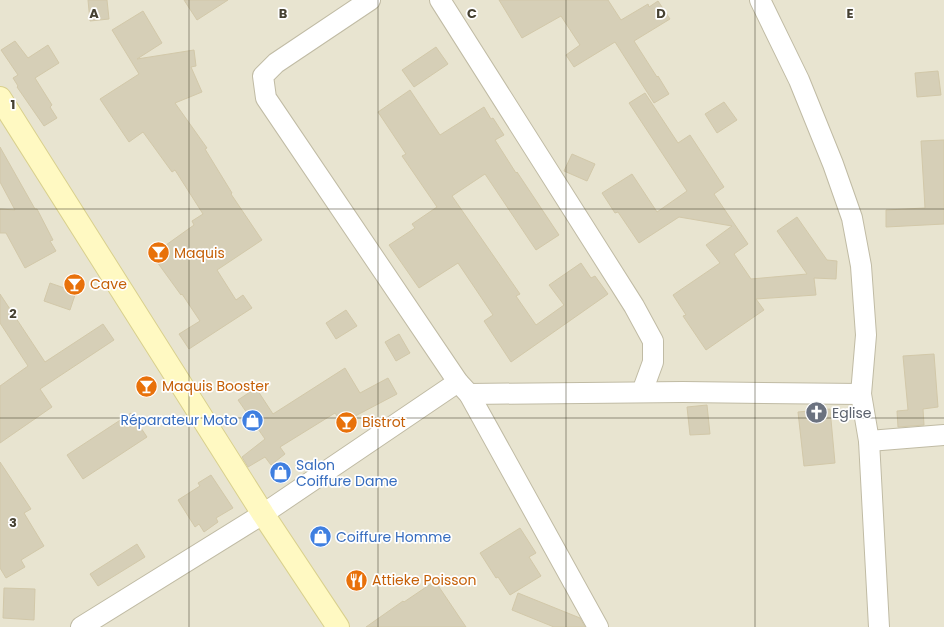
<svg xmlns="http://www.w3.org/2000/svg" width="944" height="627" viewBox="0 0 944 627" font-family="Poppins,sans-serif">
	<style>
		.residential { fill: #e8e4d0 }
		.building { fill: #d6cfb7; stroke: #d2c8a9 }
		.lines { fill: none; stroke-linecap: round; stroke-linejoin: round }
		.street-casing { stroke: #c0bba4; stroke-width: 22 }
		.secondary-casing { stroke: #d9d08d; stroke-width: 24 }
		.street { stroke: #fff; stroke-width: 20 }
		.secondary { stroke: #fff9c2; stroke-width: 22 }
		.grid { fill: none; stroke: #464132; stroke-width: 1; stroke-opacity: 0.55 }
		.labels { text-anchor: middle; dominant-baseline: central; stroke-width: 3.5; stroke-linejoin: round; paint-order: stroke }
		.food-label { font-size: 14px; fill: #c56008; stroke: #fff; text-anchor: start }
		.worship-label { font-size: 14px; fill: #5b616d; stroke: #fff; text-anchor: start }
		.shop-label { font-size: 14px; fill: #366cbe; stroke: #fff; text-anchor: start }
		.grid-label { font-size: 13px; text-anchor: middle; font-weight: bold; fill: #464132; stroke: #fff; stroke-width: 3.5; stroke-linejoin: round; paint-order: stroke }
	</style>
	<rect width="100%" height="100%" fill="#f4f1e3"/>
	<rect class="residential" x="0" y="0" width="944" height="627"/>
	<g class="building">
		<polygon points="88,0 107,0 109,19 90,21"/>
		<polygon points="184,0 228,0 197,20"/>
		<polygon points="499,0 608,0 621,20 648,4 649,7 658,1 670,19 634,41 657,77 658,76 669,94 654,103 615,42 574,67 566,55 580,45 561,16 522,38"/>
		<polygon points="143,11 162,43 137,59 194,50 196,66 191,67 202,92 175,103 207,148 205,149 232,193 231,194 262,240 217,270 236,300 243,295 252,308 189,349 179,334 200,321 182,294 181,295 152,255 194,225 192,221 203,214 175,170 172,172 143,132 129,142 100,99 139,74 112,30"/>
		<polygon points="15,41 28,58 48,45 59,63 35,78 52,105 50,107 57,118 44,126 17,87 18,86 13,78 18,75 1,50"/>
		<polygon points="436,47 448,64 414,87 402,70"/>
		<polygon points="938,71 941,95 917,97 915,73"/>
		<polygon points="410,90 440,135 484,107 491,119 493,118 504,135 495,140 516,173 517,172 559,235 536,250 485,174 452,196 520,294 516,296 536,325 564,305 549,285 581,263 591,278 595,276 608,294 511,362 484,321 493,315 458,263 419,288 389,245 415,228 412,224 437,207 402,156 406,154 378,112"/>
		<polygon points="645,93 678,143 690,135 724,187 714,194 748,244 734,254 751,279 807,274 777,231 797,217 827,260 837,261 836,279 814,278 816,295 756,299 764,310 706,350 683,316 686,315 673,295 720,263 706,245 732,226 679,217 639,243 618,212 615,213 602,193 632,174 657,212 687,191 629,103"/>
		<polygon points="724,102 737,120 717,133 705,114"/>
		<polygon points="944,140 944,224 886,227 886,210 925,208 921,141"/>
		<polygon points="0,147 35,209 37,209 53,240 50,241 56,251 25,268 6,233 0,233 0,209 15,210 0,182"/>
		<polygon points="572,154 595,164 587,181 564,171"/>
		<polygon points="50,283 76,292 70,310 44,301"/>
		<polygon points="0,294 45,362 103,324 114,340 40,389 52,407 0,443 0,386 28,366 0,323"/>
		<polygon points="346,310 357,326 336,339 326,323"/>
		<polygon points="399,334 410,353 396,361 385,342"/>
		<polygon points="934,354 938,407 923,409 924,425 898,427 897,411 908,410 903,356"/>
		<polygon points="345,368 360,393 388,378 397,394 342,423 335,413 280,447 285,454 271,465 265,457 248,467 242,457 265,439 238,400 256,388 273,414"/>
		<polygon points="707,405 710,434 690,435 687,407"/>
		<polygon points="830,409 835,463 804,466 798,412"/>
		<polygon points="131,413 147,437 83,479 67,455"/>
		<polygon points="0,462 31,509 24,513 44,546 21,560 25,567 6,578 0,568"/>
		<polygon points="211,475 233,508 216,518 218,522 204,532 199,524 195,527 178,500 200,486 198,483"/>
		<polygon points="520,528 536,553 529,557 541,576 510,595 498,577 496,578 480,553"/>
		<polygon points="137,544 145,557 98,586 90,574"/>
		<polygon points="435,581 466,627 366,627 403,601 404,602"/>
		<polygon points="4,588 35,589 34,620 3,618"/>
		<polygon points="518,593 580,618 585,627 554,627 512,610"/>
	</g>
	<g class="lines">
		<defs>
			<g id="street">
				<polyline points="370,0 276,63 263,76 266,98 458,382 469,394 598,627"/>
				<polyline points="440,0 634,306 653,341 653,362 642,392"/>
				<polyline points="760,0 799,80 833,164 852,218 861,266 866,335 861,394 869,441 879,627"/>
				<polyline points="469,394 683,392 861,394"/>
				<polyline points="869,441 944,435"/>
				<polyline points="81,627 263,514 458,382"/>
			</g>
			<polyline id="secondary" points="0,98 263,514 338,627"/>
		</defs>
		<use href="#street" class="street-casing"/>
		<use href="#secondary" class="secondary-casing"/>
		<use href="#street" class="street"/>
		<use href="#secondary" class="secondary"/>
	</g>
	<path class="grid" d="M189 0V627M378 0V627M566 0V627M755 0V627M0 209H944M0 418H944"/>
	<defs>
		<symbol id="bar-disc" viewBox="-11 -11 22 22"><circle r="9.5" fill="#e8710a" stroke="#fff"/><path d="M-6-5H6L.8 .8V4.5H3.5V6h-7V4.5H-.8V.8Z" fill="#fff"/></symbol>
		<symbol id="church-disc" viewBox="-11 -11 22 22"><circle r="9.5" fill="#6b7280" stroke="#fff"/><path d="M-1.2-6h2.4v3.5h3.3v2.4h-3.3V6h-2.4V-.1h-3.3v-2.4h3.3Z" fill="#fff"/></symbol>
		<symbol id="shop-disc" viewBox="-11 -11 22 22"><circle r="9.5" fill="#3f7fe0" stroke="#fff"/><path d="M-5-2.5h2.3a2.7 3.5 0 0 1 5.4 0H5L5.5 6h-11ZM-1.5-2.5h3a1.5 2.3 0 0 0-3 0Z" fill="#fff"/></symbol>
		<symbol id="restaurant-disc" viewBox="-11 -11 22 22"><circle r="9.5" fill="#e8710a" stroke="#fff"/><path d="M-5-6h1v4h1v-4h1v4h1v-4h1v5L-1.5 .5V6h-2V.5L-5-1ZM5-6V6H3V1.5H1.5Q1.5-4 5-6Z" fill="#fff"/></symbol>
	</defs>
	<g fill-rule="evenodd">
		<use href="#bar-disc" x="146" y="240" width="25" height="25"/>
		<use href="#bar-disc" x="62" y="272" width="25" height="25"/>
		<use href="#bar-disc" x="134" y="374" width="25" height="25"/>
		<use href="#church-disc" x="804" y="400" width="25" height="25"/>
		<use href="#shop-disc" x="240" y="408" width="25" height="25"/>
		<use href="#bar-disc" x="334" y="410" width="25" height="25"/>
		<use href="#shop-disc" x="268" y="460" width="25" height="25"/>
		<use href="#shop-disc" x="308" y="524" width="25" height="25"/>
		<use href="#restaurant-disc" x="344" y="568" width="25" height="25"/>
	</g>
	<g class="labels">
		<g class="food-label">
			<text x="174" y="253">Maquis</text>
			<text x="90" y="284">Cave</text>
			<text x="162" y="386">Maquis Booster</text>
			<text x="362" y="422">Bistrot</text>
			<text x="372" y="580">Attieke Poisson</text>
		</g>
		<g class="worship-label">
			<text x="832" y="413">Eglise</text>
		</g>
		<g class="shop-label">
			<text x="238" y="420" text-anchor="end">Réparateur Moto</text>
			<text x="296" y="465">Salon<tspan x="296" dy="16">Coiffure Dame</tspan></text>
			<text x="336" y="537">Coiffure Homme</text>
		</g>
	</g>
	<g class="grid-label">
		<text x="94" y="18">A</text>
		<text x="283" y="18">B</text>
		<text x="472" y="18">C</text>
		<text x="661" y="18">D</text>
		<text x="850" y="18">E</text>
		<text x="13" y="109">1</text>
		<text x="13" y="318">2</text>
		<text x="13" y="527">3</text>
	</g>
</svg>
